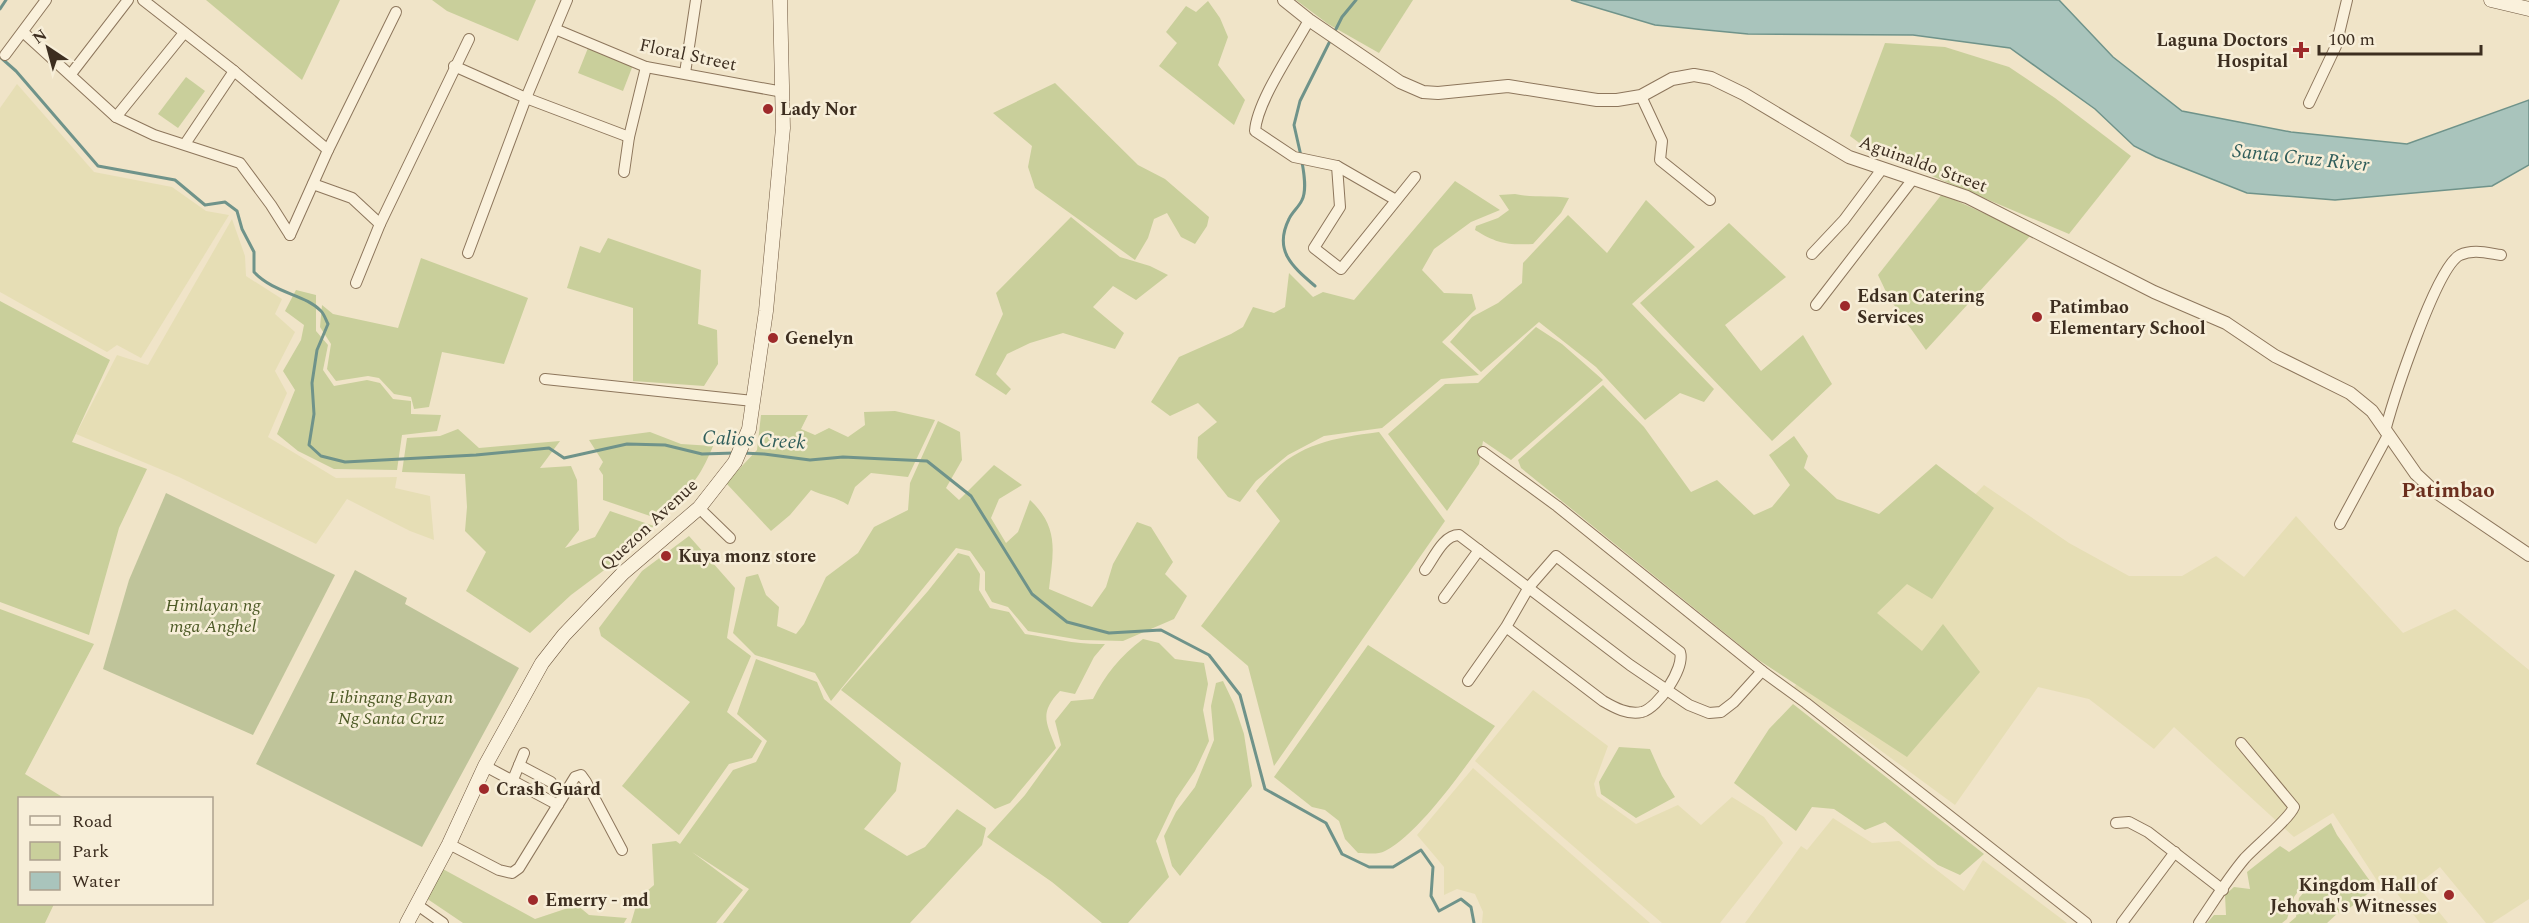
<svg xmlns="http://www.w3.org/2000/svg" width="2529" height="923" viewBox="0 0 2529 923" font-family="Spectral,serif">
	<style>
		.farmland { fill: #e6deb5 }
		.green { fill: #c9cf9b }
		.cemetery { fill: #bfc49a }
		.water { fill: #a9c4bc; stroke: #6f938a; stroke-width: 1.5 }
		.lines { fill: none; stroke-linecap: round; stroke-linejoin: round }
		.stream { stroke: #6f938a; stroke-width: 3 }
		.minor-casing { stroke: #8d765c; stroke-width: 12 }
		.tertiary-casing { stroke: #8d765c; stroke-width: 14 }
		.secondary-casing { stroke: #6f573f; stroke-width: 15 }
		.minor { stroke: #faf1dc; stroke-width: 10 }
		.tertiary { stroke: #faf1dc; stroke-width: 12 }
		.secondary { stroke: #faf1dc; stroke-width: 14 }
		.poi-dot { fill: #9e2a2b; stroke: #f7eed8; stroke-width: 2 }
		.labels { text-anchor: middle; dominant-baseline: central; stroke-width: 5; stroke-linejoin: round; paint-order: stroke }
		.poi-label { font-size: 18px; font-weight: bold; fill: #3d2e20; stroke: #f7eed8; text-anchor: start }
		.street-label { font-size: 18px; fill: #3d2e20; stroke: #f7eed8 }
		.park-label { font-size: 18px; font-style: italic; fill: #4d5a26; stroke: #f7eed8 }
		.water-label { font-size: 20px; font-style: italic; fill: #2f5d5a; stroke: #f7eed8 }
		.quarter-label { font-size: 21px; font-weight: bold; fill: #6b2e1e; stroke: #f7eed8 }
	</style>
	<rect width="100%" height="100%" fill="#f0e4c8"/>
	<g class="farmland">
		<polygon points="17,84 94,172 172,187 206,211 229,215 141,358 117,345 107,352 0,292 0,108"/>
		<polygon points="232,219 245,256 246,276 282,299 275,314 295,332 275,371 287,393 268,437 336,478 397,477 395,488 430,496 434,540 410,531 347,499 316,544 179,477 76,434 117,355 148,365"/>
		<polygon points="1984,485 2069,543 2129,576 2182,576 2216,556 2244,577 2296,516 2403,633 2455,609 2529,670 2529,899 2492,923 2486,923 2440,867 2417,885 2448,923 2420,923 2392,887 2385,893 2333,813 2294,837 2174,727 2154,749 2089,699 2038,687 1955,805 1794,687"/>
		<polygon points="1533,690 1608,746 1594,784 1597,796 1636,824 1678,805 1701,825 1732,797 1764,817 1783,843 1720,923 1662,923 1475,761"/>
		<polygon points="1473,768 1650,923 1482,923 1483,912 1475,894 1457,889 1444,895 1444,867 1417,835"/>
		<polygon points="1833,818 1872,843 1899,841 1964,891 1983,860 2067,923 1745,923 1801,846 1807,850"/>
	</g>
	<g class="green">
		<polygon points="206,0 340,0 302,80"/>
		<polygon points="432,0 536,0 518,41 447,11"/>
		<polygon points="1296,0 1413,0 1379,53 1328,24"/>
		<polygon points="1208,1 1220,18 1228,37 1218,65 1245,100 1234,125 1159,66 1177,43 1166,32 1186,6 1196,12"/>
		<polygon points="1885,43 1945,47 2009,67 2055,98 2131,156 2069,234 1866,148 1850,136"/>
		<polygon points="588,48 633,65 623,91 578,73"/>
		<polygon points="186,77 205,91 178,128 158,114"/>
		<polygon points="1055,83 1138,165 1165,179 1209,217 1207,226 1195,244 1181,237 1167,213 1154,219 1148,238 1135,260 1035,188 1028,167 1032,146 993,113"/>
		<polygon points="1455,181 1500,210 1471,222 1434,249 1422,270 1444,293 1472,294 1476,309 1442,342 1479,375 1441,379 1382,428 1324,436 1288,455 1256,481 1240,502 1228,497 1197,458 1198,437 1217,422 1198,403 1170,416 1151,402 1179,357 1231,334 1243,327 1253,307 1274,313 1285,307 1289,273 1313,297 1323,292 1354,300"/>
		<path d="M1515 194C1533 198 1550 195 1569 198L1561 213 1533 244C1507 245 1498 244 1475 230L1476 226 1498 218 1509 210 1499 195Z"/>
		<polygon points="1942,194 2031,235 1926,350 1889,298 1878,275"/>
		<polygon points="1646,200 1695,247 1632,304 1714,389 1704,402 1680,393 1645,420 1596,367 1539,322 1481,372 1450,342 1472,317 1498,303 1522,283 1523,263 1568,215 1607,253"/>
		<polygon points="1071,217 1120,257 1150,266 1168,275 1136,300 1113,286 1093,307 1124,333 1115,349 1063,333 1030,343 1007,354 996,374 1011,389 1006,395 975,375 1003,314 996,293"/>
		<polygon points="1729,223 1786,277 1725,325 1761,371 1803,335 1832,384 1772,441 1640,303"/>
		<polygon points="608,238 701,270 698,324 717,330 718,364 704,386 633,381 633,308 567,288 580,246 600,253"/>
		<polygon points="421,258 528,298 504,364 442,352 429,407 414,409 411,397 394,394 379,378 368,376 336,381 327,369 331,344 320,327 322,305 333,314 398,328"/>
		<polygon points="296,290 316,295 316,331 328,345 323,370 334,386 367,380 380,383 393,399 411,401 411,414 441,415 437,431 402,435 397,470 334,469 298,451 277,434 295,390 283,371 301,340 304,325 285,311"/>
		<polygon points="0,301 110,360 72,442 147,469 119,528 89,635 0,602"/>
		<polygon points="1536,327 1562,344 1603,380 1511,460 1483,441 1479,464 1447,511 1388,434 1445,384 1478,383"/>
		<polygon points="1603,385 1644,427 1691,492 1717,480 1754,515 1772,507 1790,485 1769,455 1794,436 1808,456 1804,468 1837,499 1879,514 1936,464 1994,508 1932,599 1907,584 1877,613 1922,651 1943,624 1980,672 1907,757 1757,659 1521,468 1518,460"/>
		<path d="M895 411 935 420 908 477 871 473 855 487 848 505C837 497 823 496 811 490L790 515 771 531 726 483 757 450 761 415H808L801 429 815 435 829 428 848 437 865 425 864 412Z"/>
		<path d="M938 421 960 432 962 460 946 488 959 500 994 465 1022 485 999 499 991 518 1006 543 1018 532 1030 500C1060 528 1053 553 1049 589L1092 607 1106 587 1113 564 1137 522 1151 527 1173 562 1165 574 1187 596 1174 619 1123 641 1081 640 1028 631 1008 607 992 602 985 590V572L970 551 956 548 831 701 815 673 755 655 733 633 746 577 758 574 766 595 779 607 777 626 796 634 804 624 826 577 858 553 874 527 908 510 910 483Z"/>
		<polygon points="458,429 479,448 560,441 540,468 571,466 577,480 579,530 565,548 595,537 610,511 654,526 631,550 571,595 530,633 466,591 486,552 465,531 467,507 465,474 402,472 407,438 440,436"/>
		<path d="M650 432 681 444 713 446C698 483 686 493 656 518L603 500V475L599 469 603 462 589 440Z"/>
		<path d="M1379 432 1445 521 1274 766 1248 666 1201 626 1280 521 1256 491C1290 446 1325 439 1379 432Z"/>
		<polygon points="689,536 735,588 727,638 751,656 727,712 762,741 752,758 729,764 679,835 622,786 690,702 601,636 599,628 642,571"/>
		<path d="M958 553 969 556 980 574 979 590 990 608 1009 612 1025 634C1054 638 1076 645 1105 644L1094 657 1075 694 1060 691C1039 713 1046 722 1056 748L1010 803 995 809 841 690 928 591Z"/>
		<polygon points="0,609 94,644 25,774 64,798 20,798 20,904 54,904 45,923 0,923"/>
		<path d="M1143 639 1159 643 1175 659 1204 663 1208 684 1203 710 1209 741 1195 771 1176 799 1156 841 1169 877 1128 923H1102L1052 882 987 837 1025 795 1061 745 1055 721 1071 701 1093 699C1105 675 1120 656 1143 639Z"/>
		<path d="M1368 645 1495 726C1469 761 1422 832 1385 851 1378 855 1366 853 1358 853L1345 839 1339 821 1325 810 1312 807 1274 777Z"/>
		<polygon points="756,659 817,682 824,699 901,763 896,791 864,829 907,856 925,847 957,809 986,828 982,845 910,923 723,923 749,889 692,852 743,890 716,923 631,923 638,899 654,885 652,844 676,841 680,844 733,770 756,762 767,741 737,714"/>
		<polygon points="1223,681 1234,704 1244,734 1252,786 1180,876 1172,866 1164,836 1176,812 1195,787 1214,740 1211,706 1216,683"/>
		<polygon points="1793,704 1984,854 1960,875 1938,865 1885,822 1865,830 1834,809 1812,807 1796,831 1734,783 1769,729"/>
		<polygon points="1619,747 1650,749 1662,776 1675,797 1636,818 1601,794 1599,782"/>
		<polygon points="2331,823 2337,835 2375,888 2347,910 2326,882 2307,879 2294,897 2287,919 2282,923 2207,923 2214,915 2226,915 2225,895 2234,887 2250,889 2247,872 2280,846 2289,852"/>
		<polygon points="441,868 535,919 577,905 589,915 627,918 624,923 463,923 426,898"/>
		<polygon points="2311,884 2324,887 2340,911 2327,923 2289,923 2296,917 2299,898"/>
	</g>
	<g class="cemetery">
		<polygon points="166,493 335,575 253,735 103,669 129,580"/>
		<polygon points="355,570 407,598 405,604 519,668 422,847 256,764"/>
	</g>
	<polygon class="water" points="1571,0 2059,0 2113,57 2182,111 2291,132 2407,144 2529,100 2529,165 2492,186 2335,200 2247,193 2156,157 2134,146 2095,109 2010,48 1913,35 1748,34 1655,25"/>
	<g class="lines">
		<g class="stream">
			<polyline points="0,9 6,0"/>
			<polyline points="1334,33 1342,17 1356,0"/>
			<path d="M0 57 16 71 98 166 175 180 205 205 225 202 237 211 242 229 254 252V272C275 294 305 294 321 311 324 314 326 320 328 324L317 350 312 383 314 414 309 445 321 456 345 462 476 455 549 448 564 458 627 444 665 445 702 454 735 453"/>
			<polyline points="1301,156 1294,125 1300,101 1331,39"/>
			<path d="M1302 162C1304 173 1307 190 1302 200 1299 207 1292 212 1289 219 1273 251 1293 267 1315 286"/>
			<polyline points="742,453 764,454 810,460 843,457 927,461 971,496 1032,594 1067,622 1109,633 1161,630 1209,655 1240,695 1265,789 1326,823 1342,854 1369,867 1393,867 1421,850 1433,867 1431,896 1439,911 1461,899 1471,907 1474,923"/>
		</g>
		<defs>
			<g id="minor">
				<polyline points="143,0 234,71 328,150"/>
				<path d="M1309 20C1294 48 1257 101 1255 131L1294 157 1337 166 1396 200"/>
				<polyline points="555,29 646,67 783,92"/>
				<polyline points="23,32 116,117 154,135 240,163 271,205 290,235"/>
				<polyline points="5,55 46,0"/>
				<polyline points="454,66 526,98 629,137"/>
				<polyline points="685,73 696,0"/>
				<polyline points="71,74 128,0"/>
				<polyline points="1641,96 1662,141 1660,160 1710,200"/>
				<polyline points="2309,103 2336,46 2347,0"/>
				<polyline points="116,117 184,33"/>
				<polyline points="185,144 234,71"/>
				<polyline points="1337,166 1340,207 1314,248 1341,269 1415,177"/>
				<polyline points="624,172 629,137 646,67"/>
				<polyline points="313,184 352,198 380,224"/>
				<polyline points="290,235 328,150 396,12"/>
				<polyline points="468,253 526,98 567,0"/>
				<polyline points="1812,254 1844,220 1882,169"/>
				<polyline points="356,283 380,224 469,39"/>
				<polyline points="1816,305 1913,179"/>
				<polyline points="545,379 753,401"/>
				<path d="M2385 431C2393 401 2436 267 2460 255 2473 249 2487 253 2501 255"/>
				<polyline points="1483,452 1557,506 1762,671"/>
				<polyline points="699,508 730,538"/>
				<polyline points="2340,524 2388,435"/>
				<path d="M1425 570C1434 558 1443 535 1459 535L1630 665 1689 705 1709 713 1721 712 1734 702 1762 671 1806 703 2086 923"/>
				<polyline points="1444,598 1479,550"/>
				<path d="M1468 681 1506 627 1529 587 1556 556 1680 652C1685 668 1658 708 1642 712 1628 715 1615 708 1603 701L1506 627"/>
				<polyline points="519,765 551,782"/>
				<polyline points="485,766 558,805"/>
				<polyline points="512,782 524,753"/>
				<polyline points="2116,823 2129,822 2148,832 2223,890"/>
				<polyline points="449,844 499,870 512,873 519,868 575,777 581,775 586,782 622,850"/>
				<polyline points="416,904 443,923"/>
				<polyline points="2122,923 2175,852"/>
				<path d="M2199 923C2214 901 2228 878 2245 858 2257 845 2289 819 2294 807L2241 743"/>
			</g>
			<polyline id="tertiary" points="1284,0 1309,20 1400,82 1423,92 1438,93 1508,86 1597,100 1617,100 1641,96 1672,79 1694,75 1711,78 1744,94 1849,157 1967,197 2154,292 2226,323 2275,356 2350,393 2372,411 2416,474 2433,490 2529,555"/>
			<g id="secondary">
				<polyline points="2491,0 2529,9"/>
				<polyline points="407,923 449,844 485,766 542,663 564,635 623,573 699,508 735,462 749,429 766,311 783,128 780,0"/>
			</g>
		</defs>
		<use href="#minor" class="minor-casing"/>
		<use href="#tertiary" class="tertiary-casing"/>
		<use href="#secondary" class="secondary-casing"/>
		<use href="#minor" class="minor"/>
		<use href="#tertiary" class="tertiary"/>
		<use href="#secondary" class="secondary"/>
	</g>
	<g class="poi-dot">
		<path d="M2298 41h6v6h6v6h-6v6h-6v-6h-6v-6h6z"/>
		<circle cx="768" cy="109" r="6"/>
		<circle cx="1845" cy="306" r="6"/>
		<circle cx="2037" cy="317" r="6"/>
		<circle cx="773" cy="338" r="6"/>
		<circle cx="666" cy="556" r="6"/>
		<circle cx="484" cy="789" r="6"/>
		<circle cx="2449" cy="895" r="6"/>
		<circle cx="533" cy="900" r="6"/>
	</g>
	<g class="labels">
		<g class="poi-label">
			<text x="2288" y="40" text-anchor="end">Laguna Doctors<tspan x="2288" dy="21">Hospital</tspan></text>
			<text x="780" y="109">Lady Nor</text>
			<text x="1857" y="296">Edsan Catering<tspan x="1857" dy="21">Services</tspan></text>
			<text x="2049" y="307">Patimbao<tspan x="2049" dy="21">Elementary School</tspan></text>
			<text x="785" y="338">Genelyn</text>
			<text x="678" y="556">Kuya monz store</text>
			<text x="496" y="789">Crash Guard</text>
			<text x="2437" y="885" text-anchor="end">Kingdom Hall of<tspan x="2437" dy="21">Jehovah's Witnesses</tspan></text>
			<text x="545" y="900">Emerry - md</text>
		</g>
		<g class="street-label">
			<text transform="translate(688 55) rotate(12)">Floral Street</text>
			<text transform="translate(1923 164) rotate(20)">Aguinaldo Street</text>
			<text transform="translate(649 525) rotate(-43)">Quezon Avenue</text>
		</g>
		<g class="park-label">
			<text x="213" y="605">Himlayan ng<tspan x="213" dy="21">mga Anghel</tspan></text>
			<text x="391" y="697">Libingang Bayan<tspan x="391" dy="21">Ng Santa Cruz</tspan></text>
		</g>
		<g class="water-label">
			<text transform="translate(2301 158) rotate(6)">Santa Cruz River</text>
			<text transform="translate(754 440) rotate(3)">Calios Creek</text>
		</g>
		<g class="quarter-label">
			<text x="2448" y="491">Patimbao</text>
		</g>
	</g>
	<rect x="18" y="797" width="195" height="108" fill="#f7eed8" stroke="#ada18e" stroke-width="1.5"/>
	<rect x="30" y="816" width="30" height="9" fill="#faf1dc" stroke="#ada18e" stroke-width="1.5"/>
	<text x="72" y="827" font-size="18" fill="#3d2e20">Road</text>
	<rect x="30" y="842" width="30" height="18" fill="#c9cf9b" stroke="#ada18e" stroke-width="1.5"/>
	<text x="72" y="857" font-size="18" fill="#3d2e20">Park</text>
	<rect x="30" y="872" width="30" height="18" fill="#a9c4bc" stroke="#ada18e" stroke-width="1.5"/>
	<text x="72" y="887" font-size="18" fill="#3d2e20">Water</text>
	<g transform="translate(48 48) rotate(324)" stroke="#f7eed8" stroke-width="4.5" paint-order="stroke">
	<path d="M0-4.5L10 22L0 15L-10 22Z" fill="#3d2e20"/>
	<text y="-9" font-size="16" font-weight="bold" text-anchor="middle" fill="#3d2e20">N</text>
	</g>
	<path d="M2319 45v9h162v-9" fill="none" stroke="#3d2e20" stroke-width="3"/>
	<text x="2328" y="45" font-size="18" fill="#3d2e20" stroke="#f7eed8" stroke-width="4.5" paint-order="stroke">100 m</text>
</svg>
